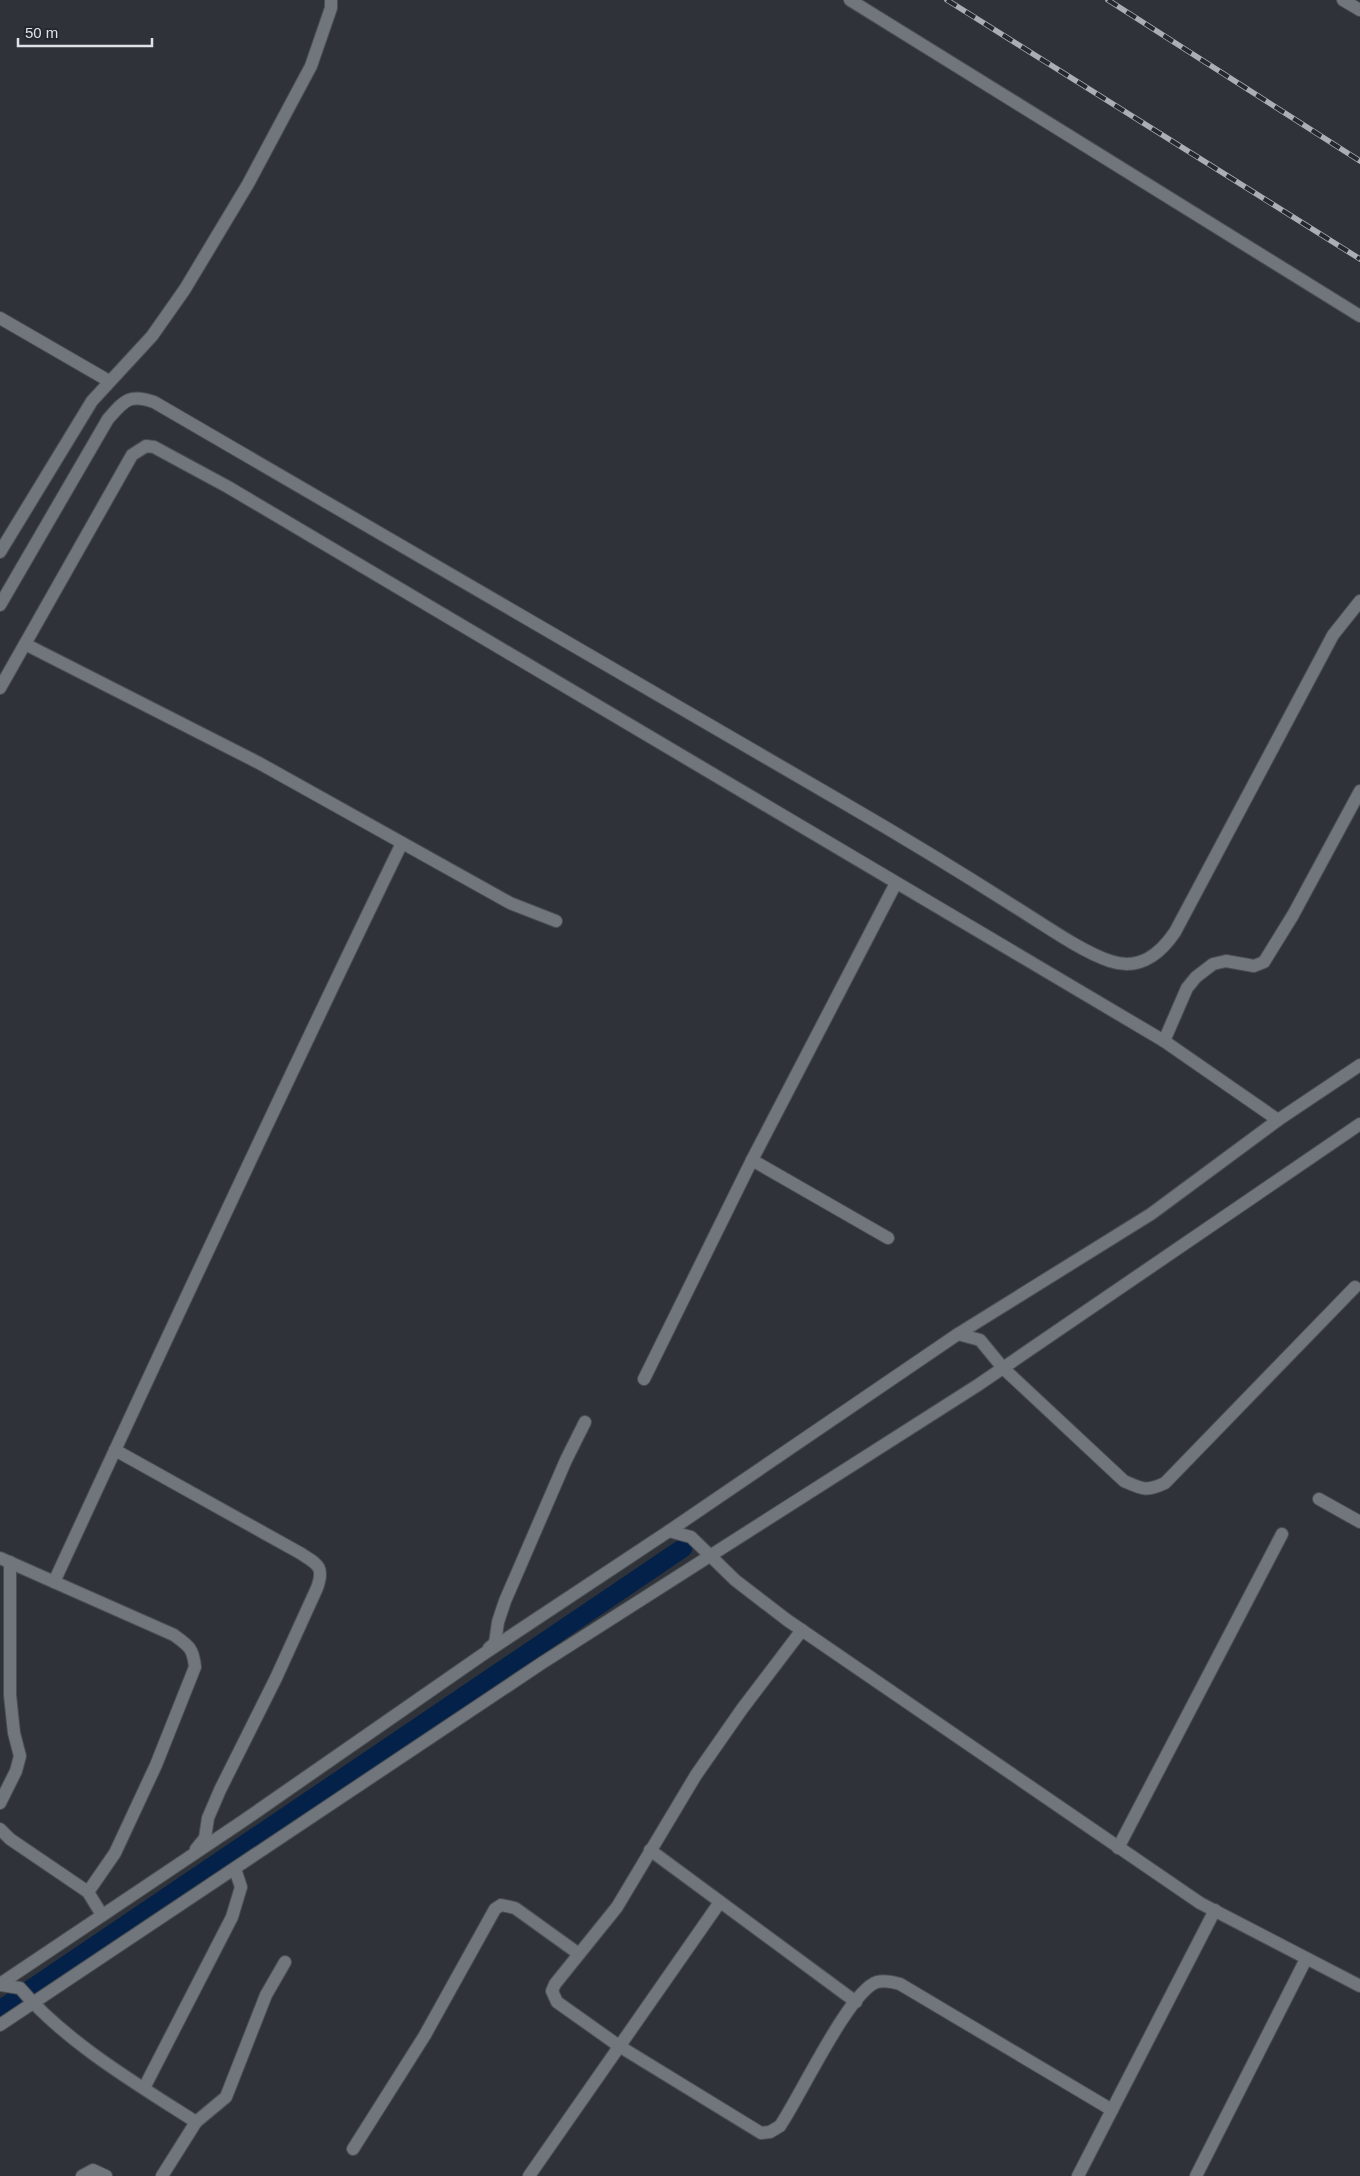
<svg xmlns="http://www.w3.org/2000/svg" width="1360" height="2176" viewBox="0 0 1360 2176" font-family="Helvetica,sans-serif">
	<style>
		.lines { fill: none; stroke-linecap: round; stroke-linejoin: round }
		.canal { stroke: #042249; stroke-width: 19 }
		.minor-casing { stroke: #4b4f53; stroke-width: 14 }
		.minor { stroke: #71767c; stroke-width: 12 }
		.rail-casing { stroke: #abaeb3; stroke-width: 5.5 }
		.rail { stroke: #25292f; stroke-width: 4; stroke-dasharray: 11; stroke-linecap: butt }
	</style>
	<rect width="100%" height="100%" fill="#2f3339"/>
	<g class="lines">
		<polyline class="canal" points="0,2010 683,1548"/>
		<defs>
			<g id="minor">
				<polyline points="850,0 1360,316"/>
				<polyline points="1343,0 1360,10"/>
				<polyline points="0,318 109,381"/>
				<polyline points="0,552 92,401 152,336 185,289 248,184 311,66 331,8 331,0"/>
				<path d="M0 605 108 419C124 401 129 393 154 402 384 535 614 669 844 803 901 836 957 870 1012 905 1040 922 1080 951 1110 961 1140 971 1160 954 1175 932L1333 635 1360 601"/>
				<polyline points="25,644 259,763 510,903 556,921"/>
				<polyline points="0,688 132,455 146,446 154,447 228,487 1164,1041 1278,1120"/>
				<polyline points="1164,1041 1187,988 1196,977 1213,964 1226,961 1254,966 1264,962 1293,915 1360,791"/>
				<polyline points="752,1160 888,1238"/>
				<path d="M958 1334 980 1340 1003 1368 1124 1481C1142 1489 1146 1492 1165 1483L1355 1287"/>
				<polyline points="644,1379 752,1160 896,883"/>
				<path d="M115 1450 300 1553C317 1564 325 1566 317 1588L276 1678 220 1790 208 1818 205 1838 196 1849"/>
				<polyline points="1319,1499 1360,1522"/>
				<polyline points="669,1531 691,1537 735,1580 787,1620 1200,1903 1360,1986"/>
				<path d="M0 1558 174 1635C189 1646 193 1648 195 1667L156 1765 115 1853 88 1892"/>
				<path d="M54 1582C168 1335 283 1088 402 843"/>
				<path d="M802 1630 742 1709 696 1775 617 1907 555 1984 552 1991 557 2002 619 2046 761 2133 770 2132 780 2126C800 2097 849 1991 877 1982 885 1980 893 1982 900 1984L1112 2110"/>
				<polyline points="489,1648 495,1643 498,1622 505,1601 566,1460 585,1422"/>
				<polyline points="0,1803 16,1771 20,1756 14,1733 10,1695 10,1562"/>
				<polyline points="0,1829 10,1839 88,1892 102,1915"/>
				<polyline points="1118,1848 1282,1534"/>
				<polyline points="650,1850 856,2002"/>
				<polyline points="0,1984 243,1821 482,1655 669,1531 958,1334 1151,1214 1278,1120 1360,1065"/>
				<path d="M0 1985 20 1988C64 2041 138 2085 196 2122"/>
				<polyline points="0,2025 542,1663 978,1385 1360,1124"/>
				<polyline points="144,2088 232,1917 241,1887 235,1869"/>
				<polyline points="353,2149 425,2035 495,1909 501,1905 515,1908 579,1954"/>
				<polyline points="82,2176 93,2170 106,2176"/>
				<polyline points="162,2176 196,2122 226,2097 266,1995 285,1962"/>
				<polyline points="529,2176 720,1902"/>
				<polyline points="1078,2176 1215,1910"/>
				<polyline points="1196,2176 1306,1959"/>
			</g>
		</defs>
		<use href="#minor" class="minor-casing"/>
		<use href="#minor" class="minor"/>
		<defs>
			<g id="rail">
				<polyline points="947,0 1360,259"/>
				<polyline points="1108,0 1360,161"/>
			</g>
		</defs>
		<use href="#rail" class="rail-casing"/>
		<use href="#rail" class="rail"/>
	</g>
	<path d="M18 38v8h134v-8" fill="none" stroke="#dfe2e6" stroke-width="2.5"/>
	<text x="25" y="38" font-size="15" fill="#dfe2e6" stroke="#25292f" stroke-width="4" paint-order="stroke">50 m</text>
</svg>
